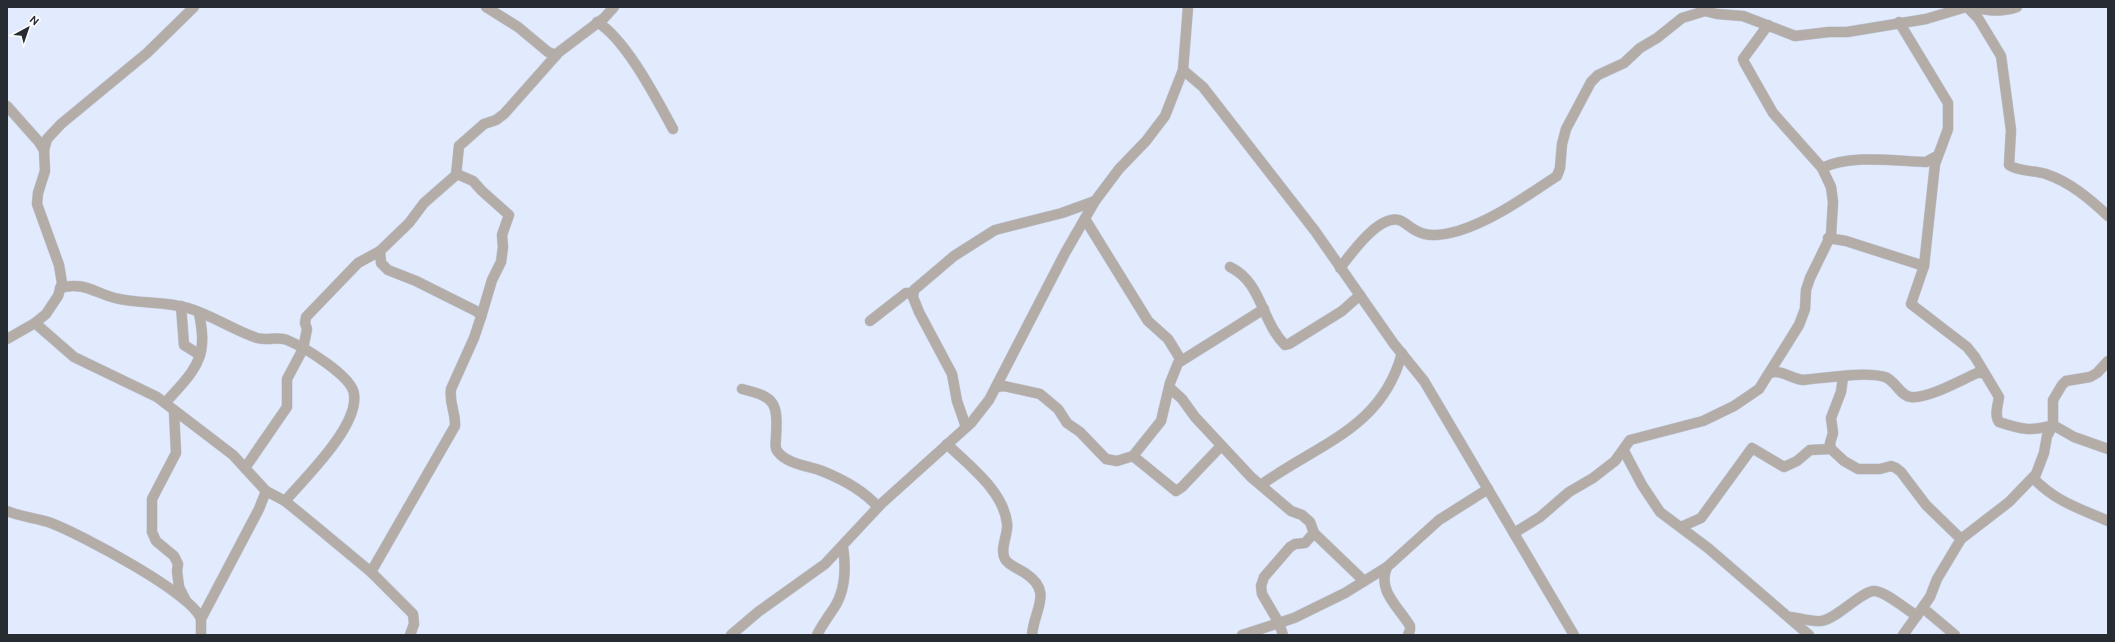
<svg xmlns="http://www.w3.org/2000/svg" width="2115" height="642" viewBox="0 0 2115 642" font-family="Ubuntu,sans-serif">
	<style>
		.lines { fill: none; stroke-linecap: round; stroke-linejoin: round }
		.street-casing { stroke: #c0c8d8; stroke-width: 11 }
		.street { stroke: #b4aca7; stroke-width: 10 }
	</style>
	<rect width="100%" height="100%" fill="#e1ebfd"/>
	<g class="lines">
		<defs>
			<g id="street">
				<polyline points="486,7 518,27 548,52 556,55"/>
				<path d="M1967 7 1978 18 2001 56 2011 130 2009 165C2019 172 2034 170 2046 174 2070 182 2090 199 2108 216"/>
				<path d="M1968 7C1986 10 2000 13 2017 7"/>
				<path d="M597 22C626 39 657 100 673 129"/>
				<path d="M1899 22 1948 103V129L1935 164 1924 266 1911 304 1967 347 1975 357 1999 397C1998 405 1994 415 1999 422 2020 429 2031 432 2053 425L2074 437 2108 449"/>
				<polyline points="1183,70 1203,87 1315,231 1394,344 1424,381 1574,635"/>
				<polyline points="7,106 39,142 44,150"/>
				<path d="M1822 168C1851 154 1895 161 1926 162L1937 156"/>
				<polyline points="457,174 473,181 482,191 509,215 502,235 503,247 501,262 492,280 481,317"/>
				<polyline points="1085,219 1148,321 1168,339 1181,360"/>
				<polyline points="1828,238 1846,241 1924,266"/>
				<path d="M1230 267C1262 282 1261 321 1285 345L1289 344 1342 311 1360 295"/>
				<path d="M1340 268C1351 254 1378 215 1399 220 1405 222 1409 227 1415 230 1428 238 1443 235 1458 231 1494 220 1526 196 1557 176L1560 168 1562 144 1566 129 1591 82 1598 75 1624 63 1640 48 1657 38 1682 18 1705 11 1717 14 1743 16 1795 36 1829 32H1847L1926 19 1966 7"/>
				<path d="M60 288C83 281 95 293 115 298 139 304 164 301 188 308 212 315 233 330 257 338 267 341 278 336 287 340 304 347 352 376 354 394 359 426 305 478 285 501"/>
				<polyline points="181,306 184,345 200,355"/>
				<polyline points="870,321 906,293 913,293"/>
				<polyline points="35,323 74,357 157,397 233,455 266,491 285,501 318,528 371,572 413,614 414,624 410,635"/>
				<polyline points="7,339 35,323 46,314 58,296 62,283 59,265 37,204 38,193 45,171 44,150 47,139 61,124 147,53 194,7"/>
				<path d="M1770 373C1782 369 1791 379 1803 380 1824 378 1866 371 1885 377 1896 381 1900 396 1911 397 1928 399 1961 380 1977 373H1984"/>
				<polyline points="1843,377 1841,392 1831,418 1833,433 1830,443 1831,449 1844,461 1858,469 1880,469 1891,466 1896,468 1901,472 1926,505 1961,539"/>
				<polyline points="997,387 1004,386 1040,394 1058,409 1067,423 1080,432 1106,459 1117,461 1133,456 1176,491 1182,487 1221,446"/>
				<polyline points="1170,388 1182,399 1195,417 1251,477 1291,511 1302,515 1310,522 1314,533 1364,581"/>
				<path d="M742 389C775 397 778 402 776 437 776 442 774 448 778 452 787 464 809 466 822 471 842 479 864 491 878 507"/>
				<path d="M165 403C179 387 201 368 202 344 203 334 201 323 199 313"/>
				<polyline points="174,411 176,453 152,499 152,532 156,541 174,556 178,564 177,571 179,587 185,599"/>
				<polyline points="966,427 957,401 952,374 919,312 913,297 914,290 954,256 995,230 1062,213 1095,201"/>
				<path d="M947 444C968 465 1003 490 1007 523 1009 533 999 549 1005 559 1008 565 1019 569 1025 573 1054 592 1034 609 1032 635"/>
				<polyline points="1624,451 1642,485 1660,512 1708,548 1809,635"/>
				<polyline points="1133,456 1161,421 1170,383 1178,363 1264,309"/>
				<polyline points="245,468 287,407 287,379 303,349 307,329 305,323 306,317 358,263 380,251"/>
				<path d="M2033 478C2056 502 2079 508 2108 521"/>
				<path d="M1261 485C1317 444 1382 429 1402 353"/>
				<path d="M7 511C21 517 37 518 51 523 80 534 192 593 201 619"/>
				<polyline points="1681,527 1701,518 1752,448 1784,467 1797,461 1810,450 1831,449"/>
				<polyline points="1514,533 1540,517 1569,492 1593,478 1615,461 1630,440 1703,421 1734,406 1759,389 1799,325 1805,309 1806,290 1810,278 1831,235 1833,202 1831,187 1822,168 1773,113 1744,62 1743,59 1768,25"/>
				<path d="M1387 567C1377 591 1398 606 1410 626V630L1408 635"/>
				<path d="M371 572 455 426C456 412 449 405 451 389L474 338 481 317 478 312 416 281 388 270 381 263 380 251 409 223 424 203 456 175 459 146 484 124 496 120 504 114 559 52 604 18 614 7"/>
				<polyline points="1923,608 1955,635"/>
				<path d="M1790 617C1800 618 1812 622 1821 621 1836 620 1862 590 1875 591 1886 592 1907 610 1917 616"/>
				<polyline points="201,635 201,619 259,509 266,491"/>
				<polyline points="731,635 758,612 825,564 881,504 971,423 989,400 1065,253 1095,201 1119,169 1146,141 1165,116 1183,70 1188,7"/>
				<path d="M817 635C822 625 828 617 834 608 846 590 846 567 843 547"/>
				<polyline points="1242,635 1294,618 1345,593 1387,567 1439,520 1488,489"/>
				<polyline points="1283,635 1279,623 1262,594 1261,586 1264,577 1290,547 1295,544 1305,543 1314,533"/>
				<polyline points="1903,635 1930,597 1937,579 1961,539 2009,502 2036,474 2044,453 2047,436 2053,425 2053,400 2062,385 2066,381 2090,377 2097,373 2108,361"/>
			</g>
		</defs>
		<use href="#street" class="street-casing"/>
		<use href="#street" class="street"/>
	</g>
	<rect width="2115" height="642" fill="none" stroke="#272b32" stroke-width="16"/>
	<g transform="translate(28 28) rotate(40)" stroke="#ffffff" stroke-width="3" paint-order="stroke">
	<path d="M0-3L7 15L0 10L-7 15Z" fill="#272b32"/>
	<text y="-6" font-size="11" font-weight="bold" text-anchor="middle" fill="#272b32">N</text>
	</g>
</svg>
